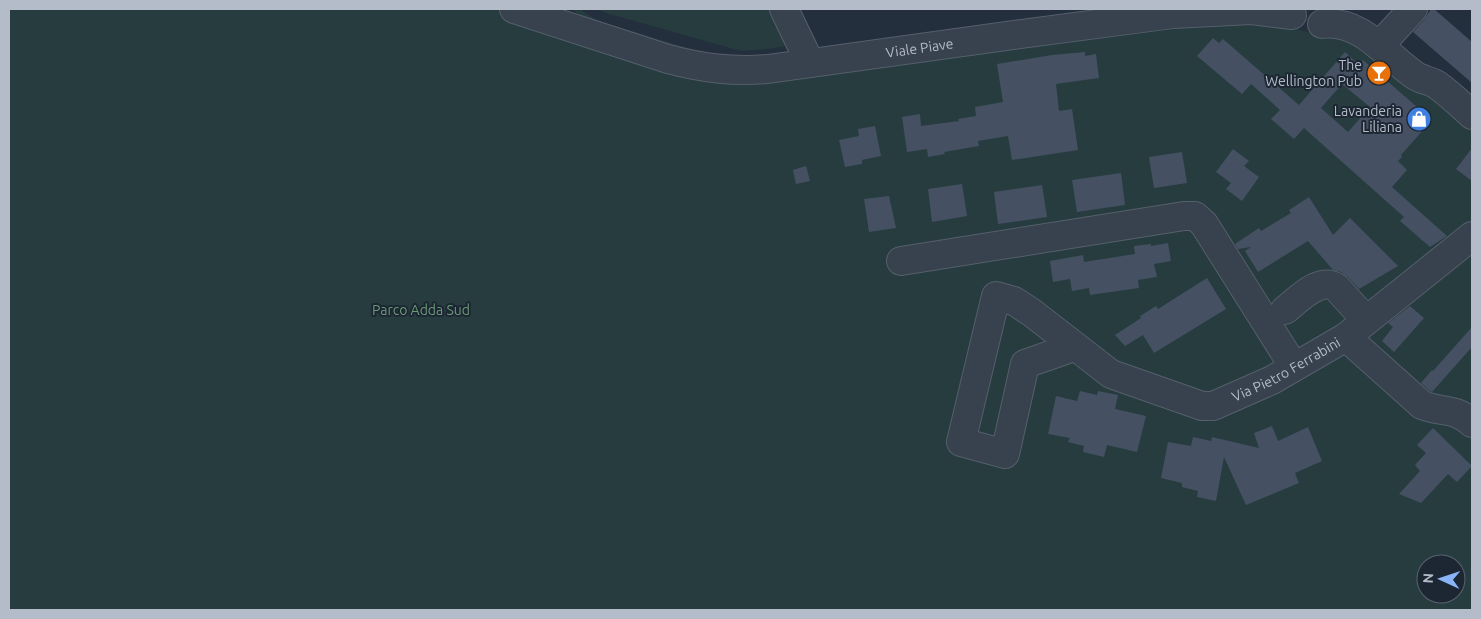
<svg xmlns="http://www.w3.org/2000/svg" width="1481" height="619" viewBox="0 0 1481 619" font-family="Ubuntu,sans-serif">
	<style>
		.green { fill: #263c3f; fill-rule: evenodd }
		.building { fill: #455162; fill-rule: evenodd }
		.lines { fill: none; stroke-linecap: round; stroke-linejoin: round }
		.minor-casing { stroke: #565f6c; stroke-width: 30 }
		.minor { stroke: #38414e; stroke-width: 28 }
		.labels { text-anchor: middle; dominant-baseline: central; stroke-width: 4; stroke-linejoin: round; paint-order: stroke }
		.street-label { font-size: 14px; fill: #b4bcc9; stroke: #1d2633 }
		.poi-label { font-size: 14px; fill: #b4bcc9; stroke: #1d2633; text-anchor: end }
		.park-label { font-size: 14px; fill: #6b9a76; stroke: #1d2633 }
	</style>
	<rect width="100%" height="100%" fill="#242f3e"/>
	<g class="green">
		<path d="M9 9H495L671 66 1250 17 1288 25 1302 31 1371 41 1472 130V610H9ZM1426 564H1456V594H1426Z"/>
		<path d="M573 9H581C594 22 620 28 638 33 666 42 693 50 722 57L696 58 581 17Z"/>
		<polygon points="598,9 775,9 794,45 766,49 741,51 606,13"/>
	</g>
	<g class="building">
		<polygon points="1431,9 1434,9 1472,42 1472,83 1413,32 1424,20"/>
		<path d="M1213 38 1219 43 1223 39 1299 105 1345 52 1359 65 1363 60 1432 120 1401 155 1402 157 1398 161 1407 170 1392 187 1447 236 1430 247 1400 221 1404 217 1304 128 1294 139 1271 119 1280 110 1251 84 1242 94 1197 56ZM1342 84 1370 107 1348 132 1321 108Z"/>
		<polygon points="1085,52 1085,56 1096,54 1099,78 1056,84 1059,111 1072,109 1078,150 1012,160 1008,136 978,141 979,146 944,152 945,154 928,157 927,149 907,152 902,117 920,114 921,126 959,121 958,119 976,116 975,107 1003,102 997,64 1052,55"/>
		<polygon points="875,126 881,156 862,160 862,164 845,167 839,140 859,136 858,129"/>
		<polygon points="1472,148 1472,181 1456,169"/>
		<polygon points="1233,149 1249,161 1244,166 1259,177 1242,201 1226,189 1231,183 1216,172"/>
		<polygon points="1182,152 1187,183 1154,188 1149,157"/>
		<polygon points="806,166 810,181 796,184 793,170"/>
		<polygon points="1121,173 1125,205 1077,212 1072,180"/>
		<polygon points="962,184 967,216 932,222 928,189"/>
		<polygon points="1042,185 1047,217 998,224 994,192"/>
		<polygon points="889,196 896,228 869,232 864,199"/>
		<polygon points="1309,197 1333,235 1350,218 1398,266 1359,289 1347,276 1341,272 1333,270 1308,241 1258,272 1245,251 1251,247 1238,249 1235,244 1259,228 1261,231 1291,213 1289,210"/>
		<polygon points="1168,243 1171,261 1154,264 1157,277 1138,280 1139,288 1090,295 1089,288 1072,291 1070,279 1053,282 1050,261 1083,255 1084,262 1135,254 1134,246 1151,244 1151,246"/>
		<polygon points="1207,278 1226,309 1154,353 1143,335 1125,346 1115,335 1141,318 1140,316 1156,306 1158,309"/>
		<polygon points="1410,306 1424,318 1394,352 1382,341 1393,327 1388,323"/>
		<polygon points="1472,327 1472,347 1432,392 1430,391 1421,383 1432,370 1433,371"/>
		<polygon points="1080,391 1097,395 1098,391 1118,395 1115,409 1146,416 1137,452 1107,445 1104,457 1083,452 1084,446 1068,442 1070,438 1048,434 1056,396 1077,401"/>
		<polygon points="1272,426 1278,441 1308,427 1322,461 1295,473 1299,483 1246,505 1224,457 1216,501 1197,497 1198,491 1182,487 1182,483 1161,478 1168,442 1191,446 1193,437 1211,441 1212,437 1259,448 1254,433"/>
		<polygon points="1433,428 1472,466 1457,482 1448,474 1421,503 1399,494 1420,471 1415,465 1426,453 1417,445"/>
	</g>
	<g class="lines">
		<defs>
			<g id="minor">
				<path id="s1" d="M514 9 668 59C702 68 732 72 768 69L1021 34 1173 14 1251 10 1292 15"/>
				<polyline points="784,9 810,63"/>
				<path d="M1322 24C1360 19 1385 54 1413 74 1420 80 1430 80 1437 85 1450 94 1461 105 1472 115"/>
				<polyline points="1379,46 1413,9"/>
				<polyline points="901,261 1184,216 1195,216 1204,224 1294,367"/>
				<path d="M1285 310C1299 299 1319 277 1336 287L1366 320"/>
				<path d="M1346 337 1422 405C1442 413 1455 407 1472 423"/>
				<path id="s2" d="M1068 341 1065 350 1025 364 1005 454 961 442 996 296 1014 301 1031 312 1111 374 1202 406H1213L1272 380 1346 337 1472 236"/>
			</g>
		</defs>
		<use href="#minor" class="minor-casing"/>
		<use href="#minor" class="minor"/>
	</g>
	<defs>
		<symbol id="bar-disc" viewBox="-11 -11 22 22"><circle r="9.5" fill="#e8710a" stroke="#1d2633"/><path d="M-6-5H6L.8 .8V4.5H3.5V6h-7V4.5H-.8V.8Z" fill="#fff"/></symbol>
		<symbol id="shop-disc" viewBox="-11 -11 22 22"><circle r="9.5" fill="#3f7fe0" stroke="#1d2633"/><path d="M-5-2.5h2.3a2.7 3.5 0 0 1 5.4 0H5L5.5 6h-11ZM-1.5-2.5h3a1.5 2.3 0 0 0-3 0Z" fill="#fff"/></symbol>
	</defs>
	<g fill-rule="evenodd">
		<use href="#bar-disc" x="1365" y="59" width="28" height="28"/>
		<use href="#shop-disc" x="1405" y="105" width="28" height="28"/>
	</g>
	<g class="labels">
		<g class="street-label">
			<text stroke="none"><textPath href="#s1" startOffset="416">Viale Piave</textPath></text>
			<text stroke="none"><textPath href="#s2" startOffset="669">Via Pietro Ferrabini</textPath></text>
		</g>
		<g class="poi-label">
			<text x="1362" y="65">The<tspan x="1362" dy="16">Wellington Pub</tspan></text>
			<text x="1402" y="111">Lavanderia<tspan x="1402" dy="16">Liliana</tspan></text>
		</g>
		<g class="park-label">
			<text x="421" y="310">Parco Adda Sud</text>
		</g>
	</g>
	<rect width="1481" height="619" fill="none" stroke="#b4bcc9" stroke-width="20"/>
	<g transform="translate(1441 579) rotate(273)"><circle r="24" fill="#1d2633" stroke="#59626f"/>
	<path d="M0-4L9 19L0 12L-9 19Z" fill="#8ab4f8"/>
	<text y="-8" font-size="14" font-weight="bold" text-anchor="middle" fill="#b4bcc9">N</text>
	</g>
</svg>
